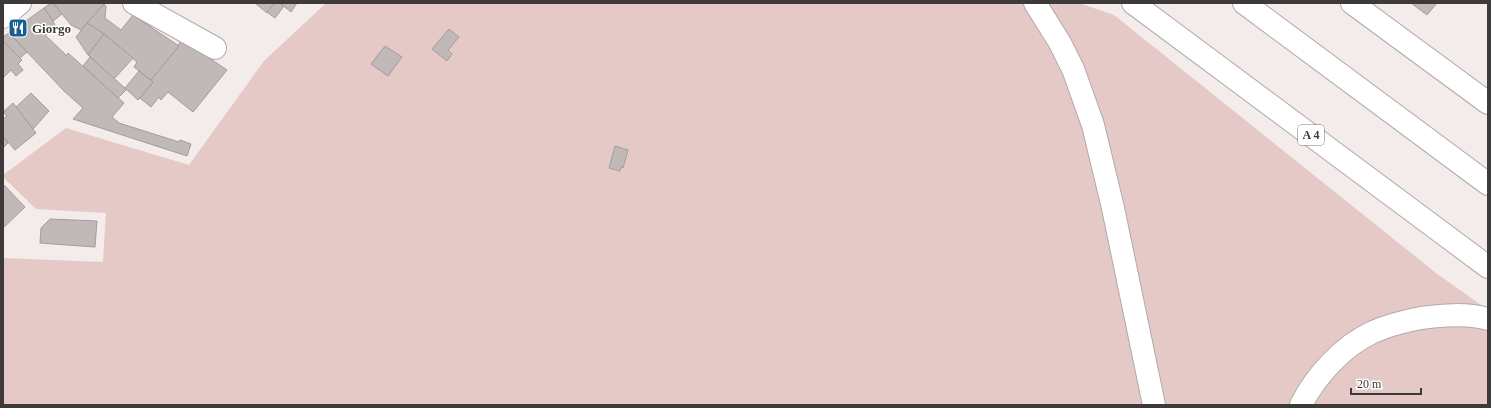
<svg xmlns="http://www.w3.org/2000/svg" width="1491" height="408" viewBox="0 0 1491 408" font-family="Georgia,serif">
	<style>
		.green { fill: #e4c9c7 }
		.building { fill: #c0b9b8; stroke: #a39c9b }
		.lines { fill: none; stroke-linecap: round; stroke-linejoin: round }
		.minor-casing { stroke: #b1aaaa; stroke-width: 24 }
		.highway-casing { stroke: #b1aaaa; stroke-width: 24 }
		.minor { stroke: #fff; stroke-width: 22 }
		.highway { stroke: #fff; stroke-width: 22 }
		.labels { text-anchor: middle; dominant-baseline: central; stroke-width: 3; stroke-linejoin: round; paint-order: stroke }
		.shield { fill: #fff; stroke: #777574; stroke-width: 1 }
		.shield-label { font-size: 12px; font-weight: bold; fill: #3d3a39 }
		.poi-label { font-size: 13px; font-weight: bold; fill: #3d3a39; stroke: #fff; text-anchor: start }
	</style>
	<rect width="100%" height="100%" fill="#f3eceb"/>
	<polygon class="green" points="326,3 1079,3 1114,15 1436,273 1488,310 1488,405 3,405 3,258 103,262 106,213 36,209 3,177 3,175 66,128 189,165 264,61"/>
	<g class="building">
		<polygon points="51,3 53,3 62,14 53,21 44,8"/>
		<polygon points="53,3 102,3 104,4 81,30 71,25"/>
		<polygon points="255,3 275,3 267,13"/>
		<polygon points="275,3 280,3 284,6 275,18 267,12"/>
		<polygon points="280,3 297,3 291,12"/>
		<polygon points="1411,3 1437,3 1427,15"/>
		<polygon points="104,4 106,6 105,18 121,30 133,15 179,46 151,80 134,67 137,62 104,34 87,23"/>
		<polygon points="44,8 53,21 57,30 45,35 65,54 66,56 68,53 124,103 112,117 119,123 179,142 180,140 191,144 187,156 73,119 83,108 65,92 9,33"/>
		<polygon points="87,23 104,34 88,55 76,37"/>
		<polygon points="449,29 459,37 448,50 452,54 447,61 432,49"/>
		<polygon points="9,33 27,52 20,58 3,41 3,37"/>
		<polygon points="104,34 133,58 114,79 88,55"/>
		<polygon points="182,40 227,70 193,112 168,92 161,100 159,97 151,107 140,98 153,82 151,80 179,46 178,45"/>
		<polygon points="3,41 22,60 18,64 23,70 16,76 11,70 3,78"/>
		<polygon points="385,46 402,57 388,76 371,64"/>
		<polygon points="90,57 125,88 126,90 118,98 83,66"/>
		<polygon points="139,71 153,82 138,100 125,88"/>
		<polygon points="31,93 49,111 33,129 16,107"/>
		<polygon points="13,103 36,133 15,150 3,136 3,119 7,116 3,112"/>
		<polygon points="3,137 8,143 3,148"/>
		<polygon points="615,146 628,150 623,168 621,167 620,171 609,168"/>
		<polygon points="3,184 25,207 3,228"/>
		<polygon points="50,219 97,221 95,247 40,243 41,228"/>
	</g>
	<g class="lines">
		<defs>
			<g id="minor">
				<polyline points="134,3 215,48"/>
				<polyline points="1352,3 1488,103"/>
				<polyline points="3,17 20,3"/>
			</g>
			<g id="highway">
				<polyline points="1035,3 1060,43 1073,69 1093,125 1113,208 1154,405"/>
				<polyline points="1133,3 1488,267"/>
				<polyline points="1244,3 1488,184"/>
				<path d="M1301 405C1316 375 1343 346 1373 332 1389 325 1405 321 1421 318 1443 315 1466 313 1488 319"/>
			</g>
		</defs>
		<use href="#minor" class="minor-casing"/>
		<use href="#highway" class="highway-casing"/>
		<use href="#minor" class="minor"/>
		<use href="#highway" class="highway"/>
	</g>
	<defs>
		<symbol id="restaurant-square" viewBox="-11 -11 22 22"><rect x="-9" y="-9" width="18" height="18" rx="4" fill="#175f93" stroke="#fff"/><path d="M-5-6h1v4h1v-4h1v4h1v-4h1v5L-1.5 .5V6h-2V.5L-5-1ZM5-6V6H3V1.5H1.5Q1.5-4 5-6Z" fill="#fff"/></symbol>
	</defs>
	<g fill-rule="evenodd">
		<use href="#restaurant-square" x="7" y="17" width="22" height="22"/>
	</g>
	<g class="labels">
		<rect class="shield" x="1298" y="125" width="26" height="20" rx="3"/>
		<g class="shield-label">
			<text x="1311" y="135">A 4</text>
		</g>
		<g class="poi-label">
			<text x="32" y="28">Giorgo</text>
		</g>
	</g>
	<rect width="1491" height="408" fill="none" stroke="#3d3a39" stroke-width="8"/>
	<path d="M1351 388v6h70v-6" fill="none" stroke="#3d3a39" stroke-width="2"/>
	<text x="1357" y="388" font-size="12" fill="#3d3a39" stroke="#ffffff" stroke-width="3" paint-order="stroke">20 m</text>
</svg>
